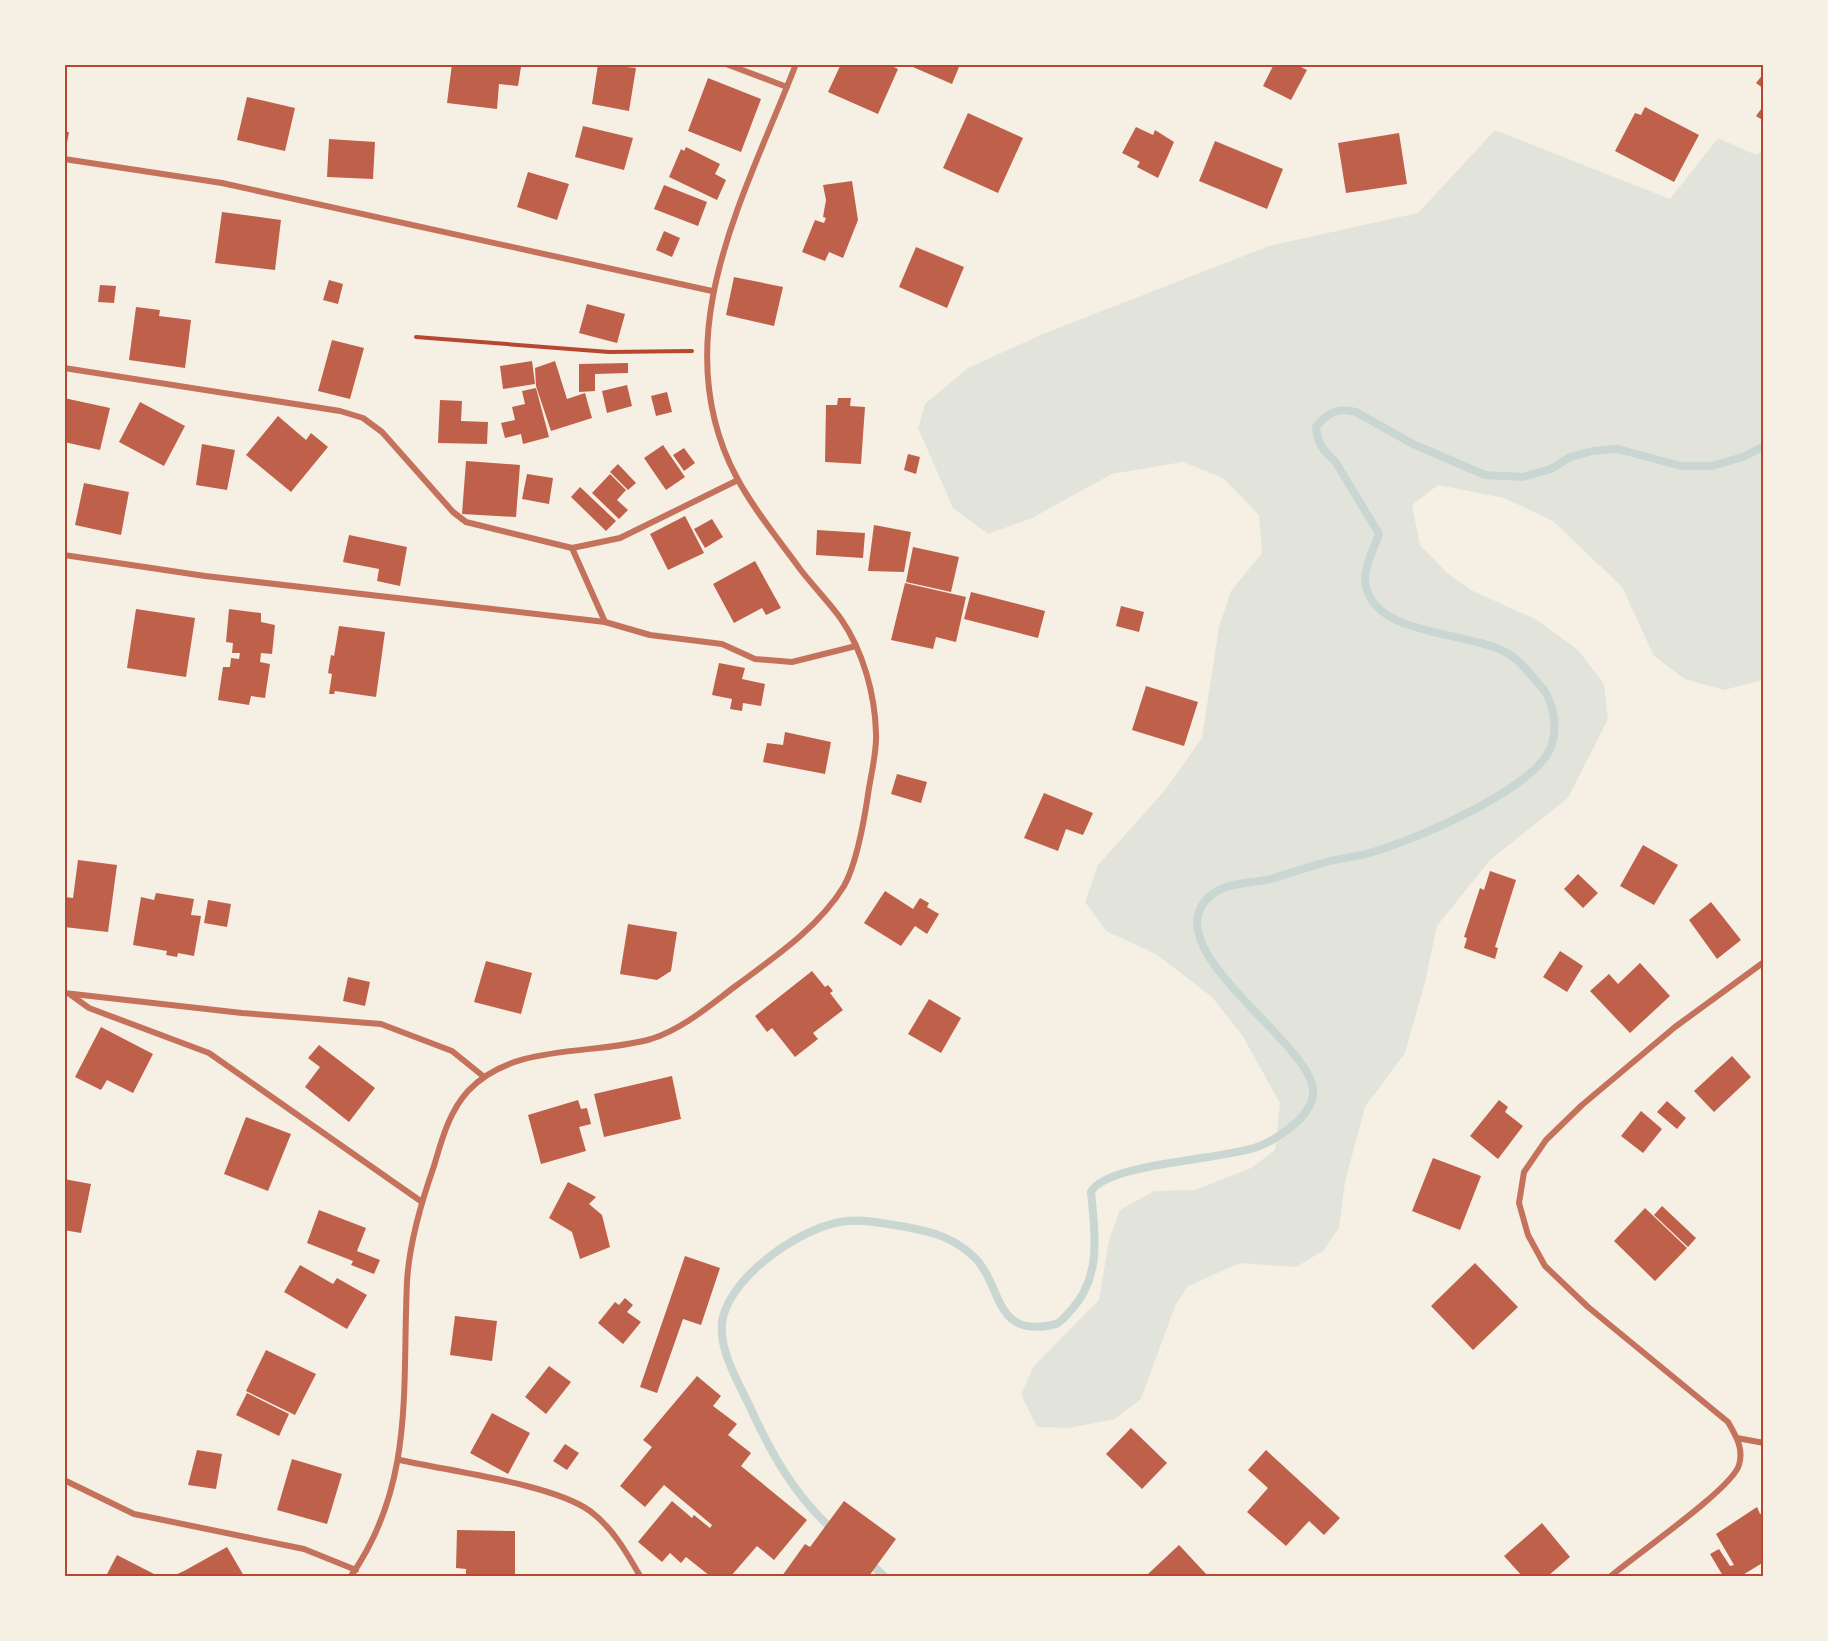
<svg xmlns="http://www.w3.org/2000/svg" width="1828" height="1641" viewBox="0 0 1828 1641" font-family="Overpass,sans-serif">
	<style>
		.green { fill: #e2e4dc }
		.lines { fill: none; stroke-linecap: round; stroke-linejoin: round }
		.stream { stroke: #c9d6d2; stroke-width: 8 }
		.building { fill: #bf614a }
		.path { stroke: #b5482f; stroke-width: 4 }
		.minor { stroke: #c5725c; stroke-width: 6 }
		.neatline { fill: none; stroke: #b5482f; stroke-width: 2 }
	</style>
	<rect width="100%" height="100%" fill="#f6efe4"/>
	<polygon class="green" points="1495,130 1670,199 1718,138 1756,155 1763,151 1763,680 1724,690 1685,679 1654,656 1622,587 1553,521 1504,498 1438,485 1412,505 1420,545 1447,573 1471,590 1537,620 1578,650 1604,684 1608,719 1568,798 1490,860 1437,926 1425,982 1405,1053 1365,1107 1345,1182 1339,1228 1323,1251 1296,1267 1240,1263 1188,1286 1175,1306 1141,1399 1115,1419 1069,1428 1037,1427 1021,1394 1034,1366 1099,1300 1109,1240 1120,1210 1154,1191 1195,1190 1251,1168 1275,1150 1280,1103 1242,1035 1212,997 1156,954 1106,931 1085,902 1098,865 1166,789 1202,738 1219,627 1231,591 1262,553 1259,515 1223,478 1183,462 1112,474 1032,518 988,534 953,508 918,428 925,404 968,368 1043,334 1269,246 1418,213"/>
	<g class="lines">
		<g class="stream">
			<path d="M833 1530C794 1495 771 1453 750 1407 738 1381 716 1346 723 1317 734 1273 804 1225 847 1221 866 1219 887 1224 906 1227 933 1232 955 1238 975 1258 1003 1286 993 1340 1056 1324 1062 1322 1067 1314 1072 1309 1102 1276 1095 1232 1091 1192 1107 1163 1222 1160 1257 1147 1273 1141 1286 1132 1298 1121 1305 1114 1312 1105 1313 1095 1320 1046 1150 950 1210 896 1227 881 1254 884 1274 878 1291 873 1308 867 1326 862 1341 858 1358 857 1373 852 1416 839 1539 788 1552 744 1558 724 1553 698 1538 683 1529 673 1519 659 1507 653 1470 631 1376 637 1366 586 1362 569 1374 549 1379 534L1335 461C1323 451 1317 442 1316 427 1327 413 1338 407 1356 412L1413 444 1485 475 1523 477 1551 469 1570 457 1593 451 1618 449 1681 466H1712L1743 457 1764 446"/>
			<polyline points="869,1562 884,1576"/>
		</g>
	</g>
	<g class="building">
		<polygon points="452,64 521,67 518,86 499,84 497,109 447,103"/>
		<polygon points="598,64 636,68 629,111 592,104"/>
		<polygon points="841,64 888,64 898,69 878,114 828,92"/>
		<polygon points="906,64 953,64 959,67 952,84"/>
		<polygon points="1274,64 1295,64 1307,70 1291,100 1263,86"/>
		<polygon points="1764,73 1764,89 1756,83"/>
		<polygon points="708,78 761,99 741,152 688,131"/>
		<polygon points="247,97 295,108 285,151 237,140"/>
		<polygon points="1764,105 1764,121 1756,116"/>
		<polygon points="1645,107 1699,135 1674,182 1615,151 1635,113 1641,115"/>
		<polygon points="968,113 1023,138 998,193 943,168"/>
		<polygon points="583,126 633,138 624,170 575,157"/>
		<polygon points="1136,127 1153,135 1155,130 1174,142 1158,178 1137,167 1140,162 1122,153"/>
		<polygon points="64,132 69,132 66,148 64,148"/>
		<polygon points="1399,133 1407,184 1346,193 1338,143"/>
		<polygon points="329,139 375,142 373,179 327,177"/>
		<polygon points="1215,141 1283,169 1267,209 1199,181"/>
		<polygon points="686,147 720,164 715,174 726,180 717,200 669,177 681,149 684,151"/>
		<polygon points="528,172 569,184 557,220 517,207"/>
		<polygon points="852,181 858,220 843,258 829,252 825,261 802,252 815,220 824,223 826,218 823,217 826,200 823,185"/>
		<polygon points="664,185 707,202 698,226 654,209"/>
		<polygon points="222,212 281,220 275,270 215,263"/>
		<polygon points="664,231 680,238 672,257 656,250"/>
		<polygon points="916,247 964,267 947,308 899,287"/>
		<polygon points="734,277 783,287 774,326 726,315"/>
		<polygon points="329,280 343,284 338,304 323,300"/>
		<polygon points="100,285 116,286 114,303 98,302"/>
		<polygon points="587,304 625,314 617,343 579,333"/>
		<polygon points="136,307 160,310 159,316 191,320 185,368 129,360"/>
		<polygon points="332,340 364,348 350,399 318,391"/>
		<polygon points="532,361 535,384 503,389 500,366"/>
		<polygon points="555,361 567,399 585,393 592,418 551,431 536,386 535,368"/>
		<polygon points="628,363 628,373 595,374 595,391 579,392 579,364"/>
		<polygon points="627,385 632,406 607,413 602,391"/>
		<polygon points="536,388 549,437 523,444 521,434 505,438 501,423 515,420 512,407 525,404 522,391"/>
		<polygon points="667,392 672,412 656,416 651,396"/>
		<polygon points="64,398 110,408 100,450 64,442"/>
		<polygon points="838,398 851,398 850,406 865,407 861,464 825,462 826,405 837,405"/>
		<polygon points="440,400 462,401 461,421 488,422 487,444 438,443"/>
		<polygon points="140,402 185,426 164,466 119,442"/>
		<polygon points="278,416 306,440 311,433 328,447 291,492 246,455"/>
		<polygon points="202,444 235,450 227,490 196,485"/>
		<polygon points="663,445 685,477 666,490 644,458"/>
		<polygon points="684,448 695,463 684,471 673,455"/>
		<polygon points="908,454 920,457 916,474 904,470"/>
		<polygon points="466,461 520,465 516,517 462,514"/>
		<polygon points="618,464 636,483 628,490 610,472"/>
		<polygon points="527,474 553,478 549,504 522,499"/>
		<polygon points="610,474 626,490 617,500 628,510 619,519 592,493"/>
		<polygon points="84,483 129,492 121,535 75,525"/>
		<polygon points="580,487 616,521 606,531 571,497"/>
		<polygon points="685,516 704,553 668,570 650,534"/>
		<polygon points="712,519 723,537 705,548 694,529"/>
		<polygon points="874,525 911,532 904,572 868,571"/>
		<polygon points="817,530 865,533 863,558 816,555"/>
		<polygon points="349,535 407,547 400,586 377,581 379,569 343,562"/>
		<polygon points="913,547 959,557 951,592 906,582"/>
		<polygon points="755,561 781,608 766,615 762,608 734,623 713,584"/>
		<polygon points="905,583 966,597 956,642 936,637 933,649 891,640"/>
		<polygon points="971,592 1045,611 1038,638 964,619"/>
		<polygon points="1121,606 1144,612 1139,632 1116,626"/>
		<polygon points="136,609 195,618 186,677 127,668"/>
		<polygon points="229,609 261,613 261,622 275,625 272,654 261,653 260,662 270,664 265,698 251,696 249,705 218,700 223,667 230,667 231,658 239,659 240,653 232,653 233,643 226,642"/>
		<polygon points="339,626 385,632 376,697 335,691 334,694 329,694 332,674 328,673 331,655 334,656"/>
		<polygon points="719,663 745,668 742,679 765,684 761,706 743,703 742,711 730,709 732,699 712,695"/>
		<polygon points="1146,686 1198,702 1184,746 1132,730"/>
		<polygon points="785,732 831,742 825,774 763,762 767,743 783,745"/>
		<polygon points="897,774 927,782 921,803 891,794"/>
		<polygon points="1044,793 1093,813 1083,835 1066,829 1058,851 1024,838"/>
		<polygon points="1643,845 1678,865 1654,905 1620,886"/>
		<polygon points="78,860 117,865 108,932 64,927 66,897 73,898"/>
		<polygon points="1490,871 1516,880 1495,947 1498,948 1495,959 1464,948 1467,938 1464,937 1480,888 1484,890"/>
		<polygon points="1578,874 1598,893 1583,908 1564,889"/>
		<polygon points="885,891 913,909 920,898 929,903 927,907 939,914 927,934 915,926 901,946 864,923"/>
		<polygon points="156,893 194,899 191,915 201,916 194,956 178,953 177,957 166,955 167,951 133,945 141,897 154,900"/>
		<polygon points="208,900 231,904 227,927 204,923"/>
		<polygon points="1711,902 1741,940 1717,959 1689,920"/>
		<polygon points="628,924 677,932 671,971 657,980 620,974"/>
		<polygon points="1560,951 1583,966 1567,992 1543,977"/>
		<polygon points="486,961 532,973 521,1014 474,1002"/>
		<polygon points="1640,963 1670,996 1630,1033 1590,991 1609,974 1618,984"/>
		<polygon points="812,971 825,987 828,985 833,991 830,993 843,1010 813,1033 818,1039 795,1057 772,1028 767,1032 755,1016"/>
		<polygon points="348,977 370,982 365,1006 343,1001"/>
		<polygon points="929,999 961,1018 941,1053 908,1034"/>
		<polygon points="101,1027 153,1054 133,1093 107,1080 101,1090 75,1077"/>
		<polygon points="319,1045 375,1088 349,1122 305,1087 320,1067 308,1058"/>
		<polygon points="1732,1056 1751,1077 1714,1112 1694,1091"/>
		<polygon points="672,1076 681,1119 604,1137 594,1094"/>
		<polygon points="578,1100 581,1109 587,1108 591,1124 579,1127 586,1151 541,1164 528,1115"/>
		<polygon points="1499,1100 1508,1107 1505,1112 1523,1126 1498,1159 1470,1136"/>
		<polygon points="1667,1101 1686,1118 1677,1129 1657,1112"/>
		<polygon points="1641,1111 1662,1129 1643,1153 1621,1136"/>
		<polygon points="246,1117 291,1134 268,1191 224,1174"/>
		<polygon points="1433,1158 1481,1176 1460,1230 1412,1211"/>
		<polygon points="64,1179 91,1184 81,1233 64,1230"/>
		<polygon points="568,1182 596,1197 589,1204 602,1215 610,1247 580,1259 572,1232 549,1218"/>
		<polygon points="1662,1206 1696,1238 1688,1247 1654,1215"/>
		<polygon points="1645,1208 1687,1248 1655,1281 1614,1241"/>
		<polygon points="319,1210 366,1228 357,1251 380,1260 374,1274 351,1265 353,1261 307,1243"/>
		<polygon points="685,1256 720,1268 701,1325 683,1319 657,1393 640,1387"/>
		<polygon points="1475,1263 1518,1307 1473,1350 1431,1306"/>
		<polygon points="300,1265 333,1284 337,1278 367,1295 347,1329 284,1292"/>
		<polygon points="625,1298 633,1305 627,1312 641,1322 623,1344 598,1323 615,1302 619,1305"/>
		<polygon points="455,1316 497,1321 492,1361 450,1355"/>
		<polygon points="266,1350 316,1374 295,1415 246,1391"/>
		<polygon points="549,1366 571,1382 546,1414 525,1397"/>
		<polygon points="697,1376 721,1396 713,1406 737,1424 728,1435 751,1453 741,1466 807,1520 774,1560 757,1546 731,1576 710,1576 686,1557 681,1563 670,1553 662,1562 638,1542 672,1501 692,1518 694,1515 710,1528 712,1525 664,1485 645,1507 620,1486 652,1447 643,1440"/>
		<polygon points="247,1393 289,1414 279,1436 236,1415"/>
		<polygon points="492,1413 530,1433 508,1474 470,1453"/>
		<polygon points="1131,1428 1167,1463 1142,1489 1106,1454"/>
		<polygon points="565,1444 579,1453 567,1470 553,1461"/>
		<polygon points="197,1450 222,1454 216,1489 188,1485"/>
		<polygon points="1266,1450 1340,1518 1324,1535 1309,1521 1286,1546 1247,1512 1268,1488 1248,1470"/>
		<polygon points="292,1459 342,1474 327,1524 277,1510"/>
		<polygon points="844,1501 896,1539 869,1576 782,1576 805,1544 810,1547"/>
		<polygon points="1757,1507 1760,1514 1764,1512 1764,1562 1741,1576 1723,1576 1710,1554 1719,1549 1730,1566 1734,1565 1716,1534"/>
		<polygon points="1542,1523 1570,1557 1548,1576 1522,1576 1504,1556"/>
		<polygon points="457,1530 515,1531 515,1575 466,1576 466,1569 456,1568"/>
		<polygon points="1179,1545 1208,1576 1151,1576 1148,1574"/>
		<polygon points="227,1547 244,1576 173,1576 184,1571"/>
		<polygon points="117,1555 158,1576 106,1576"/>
	</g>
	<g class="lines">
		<polyline class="path" points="416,337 609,352 692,351"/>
		<g class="minor">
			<polyline points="726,64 787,87"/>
			<polyline points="64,159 222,183 712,291"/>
			<polyline points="64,368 340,411 363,418 382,432 453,512 466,522 572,548 620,538 738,480"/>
			<polyline points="572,548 605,622"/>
			<polyline points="64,555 205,576 605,622 650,635 722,644 755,659 792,662 856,646"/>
			<polyline points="64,993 242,1013 381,1024 452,1051 483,1076"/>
			<polyline points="71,995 89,1008 209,1053 422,1202"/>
			<polyline points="1737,1438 1764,1443"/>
			<path d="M400 1460C448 1471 553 1484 590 1511 612 1527 627 1553 640 1576"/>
			<polyline points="64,1480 134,1514 304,1549 356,1570"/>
			<path d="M351 1576C415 1484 402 1388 407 1282 409 1244 421 1203 434 1166 442 1139 449 1112 468 1091 514 1042 592 1056 651 1039 683 1029 710 1005 737 985 775 957 819 927 844 886 858 861 865 816 869 788 872 770 877 750 876 733 875 694 863 651 841 619 829 602 813 586 800 569 779 540 754 510 737 478 662 338 745 196 796 64"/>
			<path d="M1611 1576C1635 1555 1732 1489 1739 1465 1744 1449 1736 1436 1728 1422L1588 1307 1545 1266 1528 1235 1519 1203 1524 1172 1546 1140 1582 1105 1675 1027 1764 962"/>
		</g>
	</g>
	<rect width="1828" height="1641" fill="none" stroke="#f6efe4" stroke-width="132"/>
	<rect x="66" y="66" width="1696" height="1509" class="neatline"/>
</svg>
